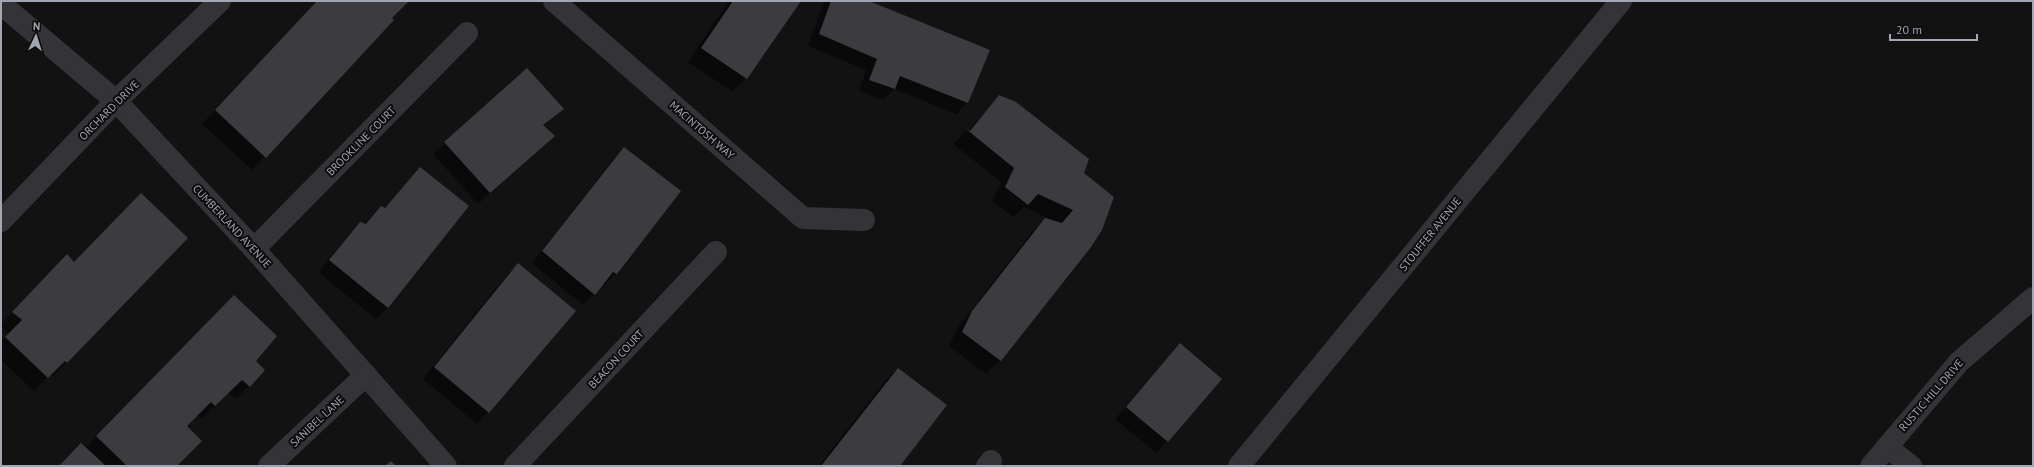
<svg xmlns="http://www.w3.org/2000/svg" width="2034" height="467" viewBox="0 0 2034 467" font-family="'PT Sans',sans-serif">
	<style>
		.shadow { fill: #0007 }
		.building { fill: #3c3c40 }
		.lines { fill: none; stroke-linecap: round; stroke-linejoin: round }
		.minor { stroke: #333338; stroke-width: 22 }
		.labels { text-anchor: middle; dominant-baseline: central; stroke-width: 4; stroke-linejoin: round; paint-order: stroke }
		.street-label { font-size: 11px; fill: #a3a7b4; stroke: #0d0d0e }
	</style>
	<rect width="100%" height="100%" fill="#121213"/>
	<g class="shadow">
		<polygon points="318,1 408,1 252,170 202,124"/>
		<polygon points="729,1 799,1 746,78 733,92 688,62"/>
		<polygon points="824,1 866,1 968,102 956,114 894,89 883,100 859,91 866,70 808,46"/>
		<polygon points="527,69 563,109 543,126 542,147 478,204 433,154"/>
		<polygon points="999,96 1083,173 1113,197 1000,360 986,374 949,346 959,326 1031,233 1045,219 1054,221 1024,207 1013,217 992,201 1001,182 953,144 966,131 968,131"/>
		<polygon points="624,148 616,273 605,285 603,284 583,305 532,263 613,160"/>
		<polygon points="420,168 468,206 387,308 376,319 318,272 349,235 360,223 364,225 381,207 384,208"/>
		<polygon points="187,238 53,376 51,374 34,391 1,360 1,342 9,334 1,327 1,324 66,255 74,263"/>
		<polygon points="518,265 488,412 477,424 423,379 506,276"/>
		<polygon points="234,297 254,361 249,386 236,399 228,393 201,419 197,414 186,426 176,466 60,466 85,448"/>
		<polygon points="1180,345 1221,379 1156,453 1115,419"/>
		<polygon points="898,369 899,466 819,466 886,380"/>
	</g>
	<g class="building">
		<polygon points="317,1 409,1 392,18 394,20 266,158 215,110"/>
		<polygon points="733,1 801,1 747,79 701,48"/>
		<polygon points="831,1 869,1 990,50 968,103 900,76 895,89 869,80 877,59 819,34"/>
		<polygon points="527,68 564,109 543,125 555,136 490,193 444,142"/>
		<polygon points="999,95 1016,102 1089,159 1084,173 1114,197 1102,230 1091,247 1001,361 962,332 972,311 1045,218 1062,223 1073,210 1038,194 1028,205 1005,187 1014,168 966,129 970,131"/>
		<polygon points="624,147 681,191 617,274 613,272 595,295 542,251"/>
		<polygon points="420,167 469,206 388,308 329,260 360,222 366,224 381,206 385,208"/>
		<polygon points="141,193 188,238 67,363 65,361 48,378 5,337 22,320 12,312 67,254 74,262"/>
		<polygon points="518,263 576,311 489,413 434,367"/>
		<polygon points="234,295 277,336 256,361 265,370 250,387 242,380 215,406 211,402 187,426 202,441 177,466 127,466 96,436"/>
		<polygon points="1180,343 1222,379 1168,442 1126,407"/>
		<polygon points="898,368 947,405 900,466 821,466"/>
		<polygon points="81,443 106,466 59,466"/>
		<polygon points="391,461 396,466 385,466"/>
	</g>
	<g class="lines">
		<g class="minor">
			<polyline points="554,1 803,218 864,220"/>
			<polyline points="1,4 116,101 254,249 446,466"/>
			<polyline points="1,221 116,101 220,1"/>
			<polyline points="254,249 467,33"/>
			<polyline points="1887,447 1911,466"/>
			<polyline points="269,466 366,375"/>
			<polyline points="515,466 716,252"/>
			<polyline points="987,466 991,461"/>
			<polyline points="1239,466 1621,1"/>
			<polyline points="1871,466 1959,362 2033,298"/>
		</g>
	</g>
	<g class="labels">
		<g class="street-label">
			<text transform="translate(109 110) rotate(-45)">ORCHARD DRIVE</text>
			<text transform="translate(702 130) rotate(41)">MACINTOSH WAY</text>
			<text transform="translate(361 141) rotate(-45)">BROOKLINE COURT</text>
			<text transform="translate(232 226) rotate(47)">CUMBERLAND AVENUE</text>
			<text transform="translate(1430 234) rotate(-51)">STOUFFER AVENUE</text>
			<text transform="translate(616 359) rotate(-47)">BEACON COURT</text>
			<text transform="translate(1931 395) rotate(-49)">RUSTIC HILL DRIVE</text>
			<text transform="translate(317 421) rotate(-43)">SANIBEL LANE</text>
		</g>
	</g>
	<rect width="2034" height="467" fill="none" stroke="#a3a7b4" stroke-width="4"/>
	<g transform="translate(36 36) rotate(4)" stroke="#0d0d0e" stroke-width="3" paint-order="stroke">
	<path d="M0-3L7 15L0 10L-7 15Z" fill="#a3a7b4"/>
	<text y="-6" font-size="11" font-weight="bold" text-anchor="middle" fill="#a3a7b4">N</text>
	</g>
	<path d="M1890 34v6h87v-6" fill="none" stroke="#a3a7b4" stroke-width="2"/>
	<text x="1896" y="34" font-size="12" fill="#a3a7b4" stroke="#0d0d0e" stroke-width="3" paint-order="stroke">20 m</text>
</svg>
